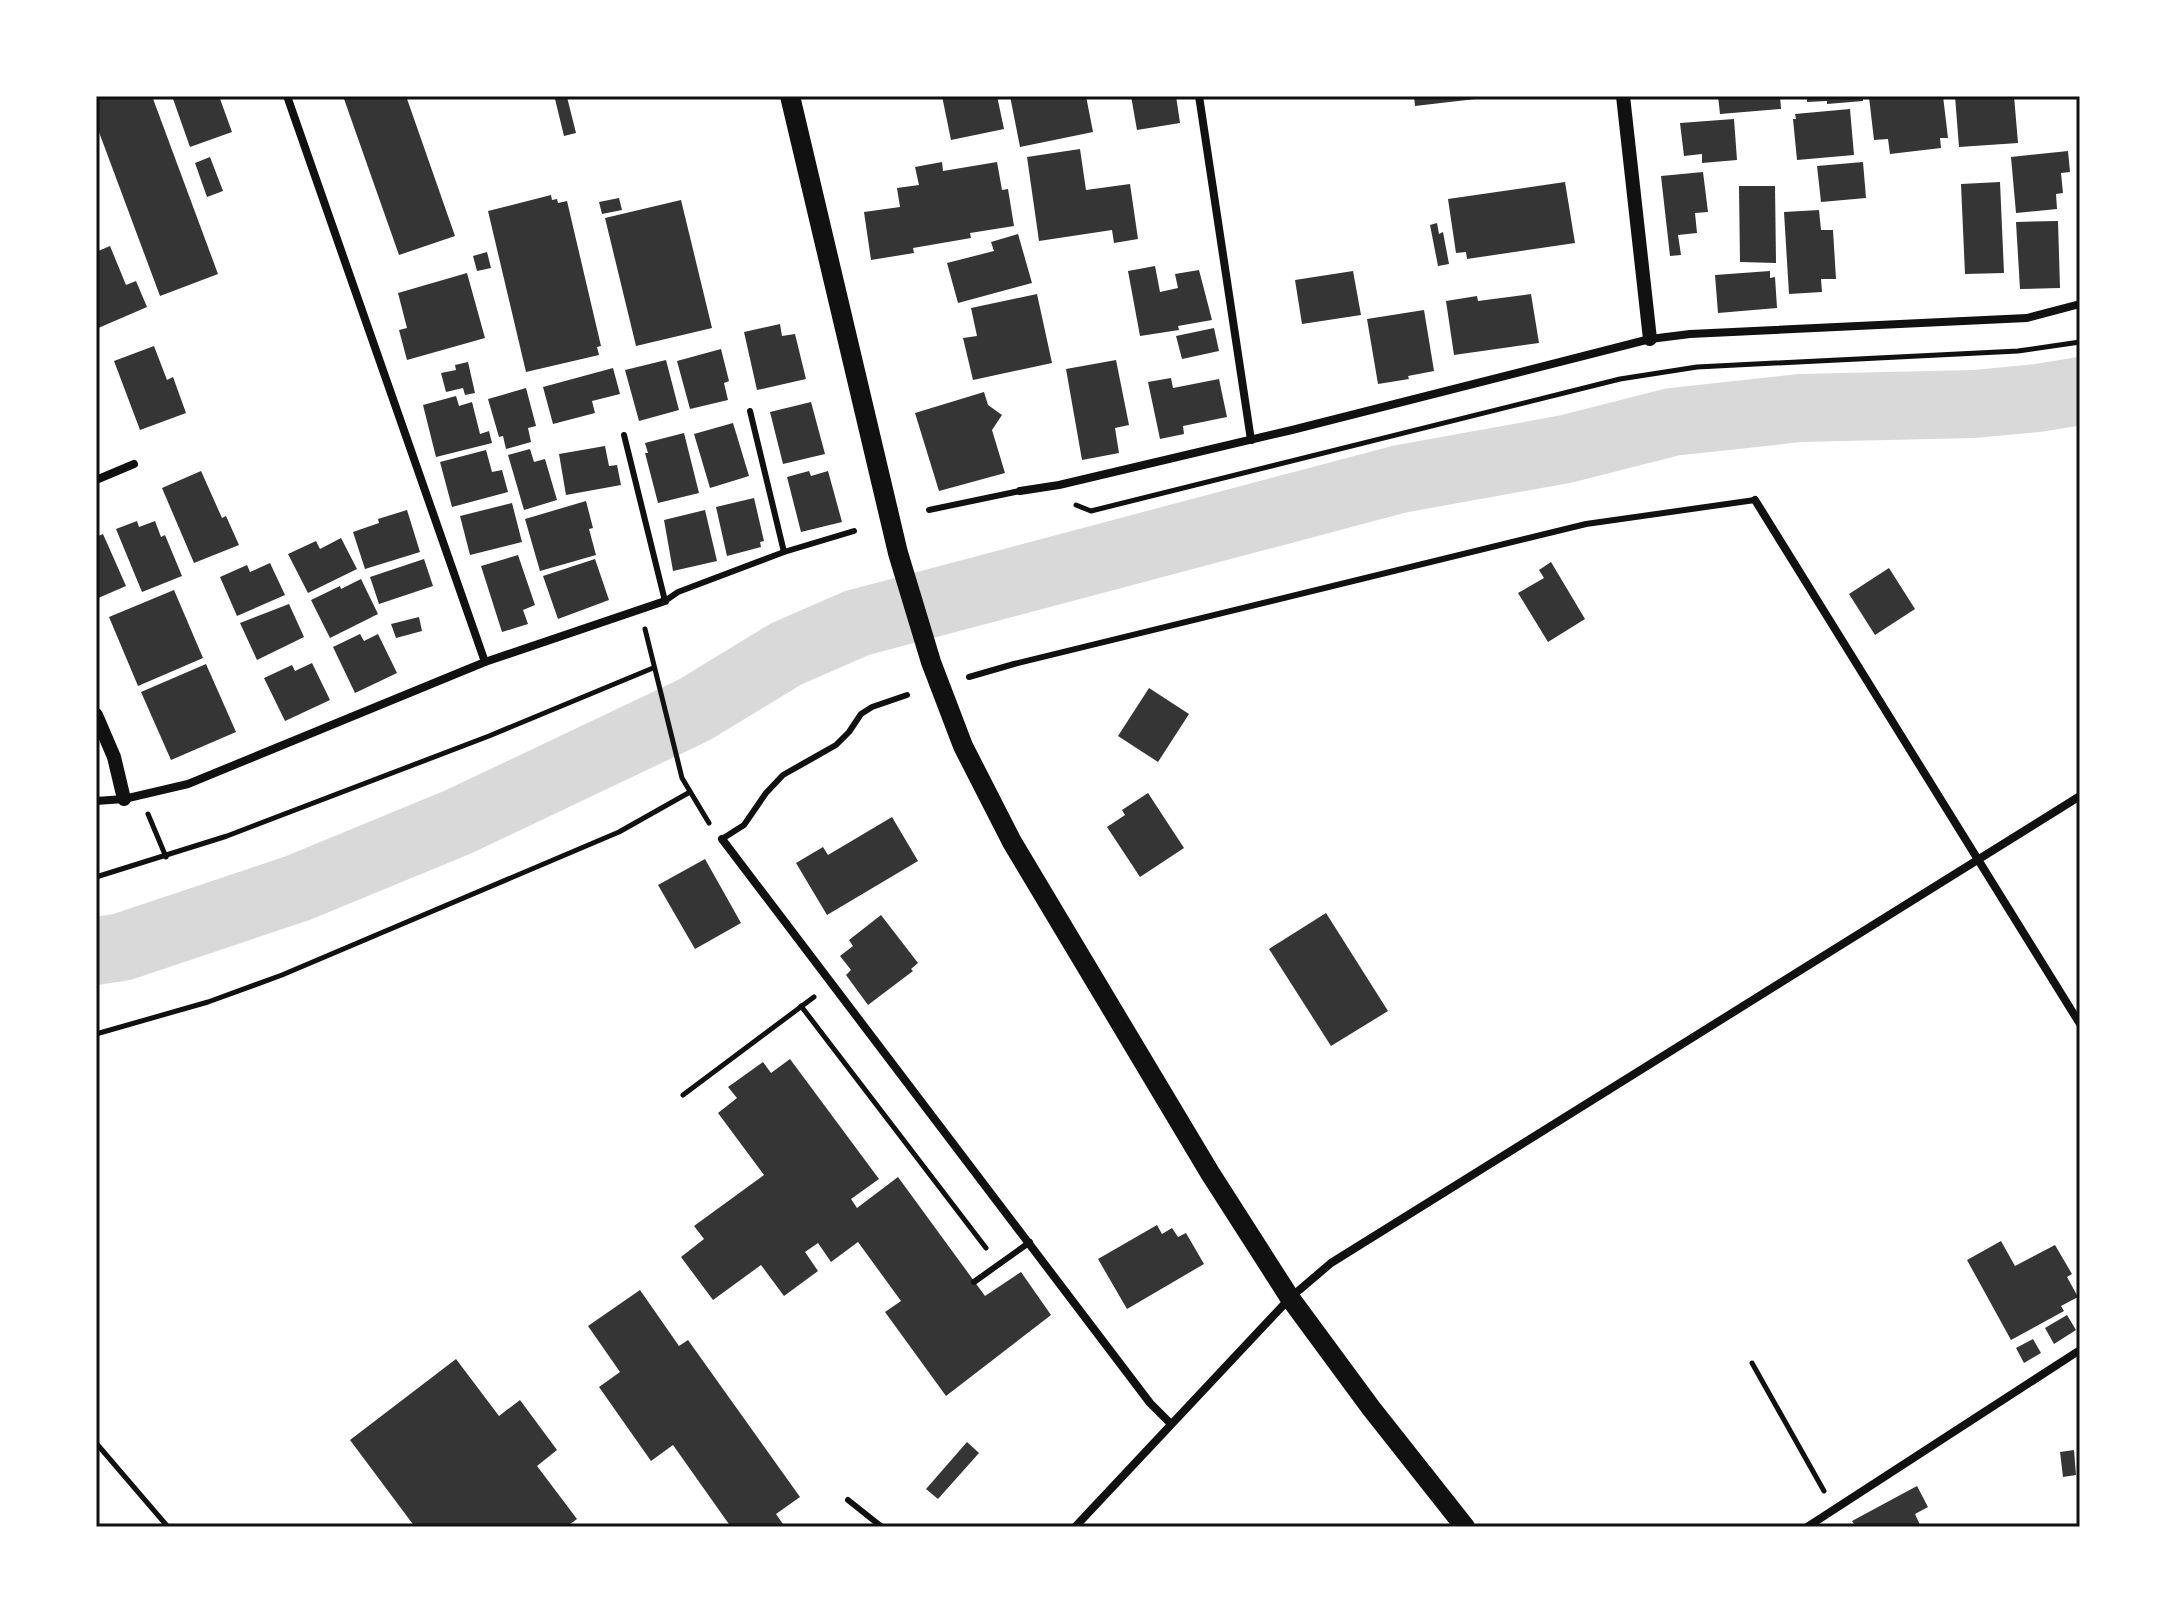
<svg xmlns="http://www.w3.org/2000/svg" width="2176" height="1623" viewBox="0 0 2176 1623" font-family="Commissioner,sans-serif">
	<style>
		.lines { fill: none; stroke-linecap: round; stroke-linejoin: round }
		.river { stroke: #d9d9d9; stroke-width: 68 }
		.building { fill: #353535 }
		.path { stroke: #111; stroke-width: 5 }
		.service { stroke: #111; stroke-width: 6 }
		.minor { stroke: #111; stroke-width: 8 }
		.tertiary { stroke: #111; stroke-width: 14 }
		.primary { stroke: #111; stroke-width: 20 }
		.neatline { fill: none; stroke: #111; stroke-width: 3 }
	</style>
	<rect width="100%" height="100%" fill="#fff"/>
	<g class="lines">
		<polyline class="river" points="96,951 122,947 298,888 458,822 694,710 786,654 857,623 1400,479 1566,449 1672,422 1800,408 1974,404 2038,398 2080,391"/>
	</g>
	<g class="building">
		<polygon points="96,96 152,96 218,274 160,296 96,124"/>
		<polygon points="172,96 219,96 232,132 190,147"/>
		<polygon points="343,96 406,96 455,236 399,255"/>
		<polygon points="942,96 997,96 1004,129 951,140"/>
		<polygon points="1010,96 1086,96 1093,132 1020,147"/>
		<polygon points="1131,96 1176,96 1180,123 1137,130"/>
		<polygon points="1414,96 1484,96 1484,98 1415,106"/>
		<polygon points="1718,96 1780,96 1781,109 1720,114"/>
		<polygon points="1807,96 1863,96 1863,101 1827,104 1827,101 1807,102"/>
		<polygon points="1943,96 1948,138 1940,138 1941,148 1890,154 1888,139 1874,140 1869,97"/>
		<polygon points="1955,96 2014,96 2018,143 1959,147"/>
		<polygon points="567,97 576,133 564,136 555,99"/>
		<polygon points="1850,109 1854,155 1797,160 1793,119 1796,119 1795,114"/>
		<polygon points="1734,119 1737,160 1702,163 1702,154 1684,156 1680,123"/>
		<polygon points="1080,149 1086,190 1130,184 1138,239 1114,243 1112,230 1039,241 1027,157"/>
		<polygon points="2068,151 2070,172 2061,173 2063,193 2056,194 2057,209 2016,213 2011,157"/>
		<polygon points="210,157 223,191 207,197 195,163"/>
		<polygon points="942,162 943,171 997,162 1002,190 1008,189 1014,226 970,233 971,238 913,248 914,253 871,260 864,212 900,207 897,188 919,185 915,167"/>
		<polygon points="1863,162 1866,198 1821,202 1817,166"/>
		<polygon points="1703,172 1708,212 1695,213 1697,233 1678,235 1681,255 1670,256 1661,176"/>
		<polygon points="1565,182 1575,243 1467,259 1466,252 1456,253 1448,199"/>
		<polygon points="2000,182 2004,273 1965,274 1961,184"/>
		<polygon points="1739,186 1775,186 1776,263 1740,262"/>
		<polygon points="551,195 552,200 557,199 558,203 567,201 601,346 597,347 599,355 526,372 488,211"/>
		<polygon points="619,198 622,210 602,214 599,202"/>
		<polygon points="681,200 712,328 636,346 605,218"/>
		<polygon points="1819,210 1821,230 1833,230 1836,279 1821,279 1822,292 1789,294 1784,212"/>
		<polygon points="2058,221 2060,288 2020,289 2016,222"/>
		<polygon points="1437,223 1439,234 1443,232 1449,264 1438,266 1430,225"/>
		<polygon points="1018,234 1032,283 958,303 947,263 994,251 991,242"/>
		<polygon points="110,246 126,285 136,281 147,307 96,329 96,252"/>
		<polygon points="487,252 491,268 477,271 473,256"/>
		<polygon points="1155,266 1160,292 1178,288 1175,274 1199,270 1212,320 1178,326 1179,330 1140,336 1128,271"/>
		<polygon points="1353,271 1361,315 1302,324 1295,280"/>
		<polygon points="1770,271 1770,278 1775,277 1777,308 1718,313 1715,275"/>
		<polygon points="467,273 485,338 407,360 399,330 407,328 398,293"/>
		<polygon points="1037,294 1052,363 973,380 963,338 977,336 971,308"/>
		<polygon points="1531,294 1539,343 1454,355 1446,301 1477,296 1478,301"/>
		<polygon points="1424,310 1434,371 1408,376 1409,379 1378,384 1367,319"/>
		<polygon points="780,324 782,336 795,334 806,379 757,390 744,332"/>
		<polygon points="1214,328 1219,351 1182,359 1176,336"/>
		<polygon points="154,346 167,380 173,377 186,413 140,430 114,361"/>
		<polygon points="721,349 729,381 724,383 728,400 690,409 677,361"/>
		<polygon points="666,360 679,410 639,421 625,370"/>
		<polygon points="1116,360 1129,425 1115,428 1119,453 1082,460 1066,369"/>
		<polygon points="468,362 475,393 465,395 463,388 446,392 441,373 456,370 455,365"/>
		<polygon points="613,368 620,394 592,401 595,413 553,424 543,387"/>
		<polygon points="1171,378 1173,388 1219,379 1227,417 1183,426 1184,434 1160,439 1148,382"/>
		<polygon points="526,388 536,426 528,428 531,442 506,449 503,436 499,437 488,399"/>
		<polygon points="984,392 988,405 1002,415 992,430 1005,473 939,491 915,413"/>
		<polygon points="456,396 459,406 472,402 480,434 489,431 492,443 436,457 423,405"/>
		<polygon points="811,402 825,454 783,464 770,412"/>
		<polygon points="733,423 749,476 710,488 694,434"/>
		<polygon points="684,433 699,493 658,503 645,453 648,453 645,443"/>
		<polygon points="605,446 609,466 617,465 621,485 566,495 559,454"/>
		<polygon points="530,449 534,462 545,459 557,500 524,510 508,455"/>
		<polygon points="486,450 492,472 502,470 508,492 452,507 440,462"/>
		<polygon points="201,471 222,518 226,516 239,545 194,563 162,488"/>
		<polygon points="809,471 811,476 828,471 842,522 801,532 787,477"/>
		<polygon points="754,498 764,541 760,542 761,547 727,556 716,507"/>
		<polygon points="586,501 593,528 589,529 596,555 540,571 525,519"/>
		<polygon points="512,503 522,542 470,555 460,516"/>
		<polygon points="407,510 420,552 365,569 353,532 379,523 378,519"/>
		<polygon points="705,510 717,561 673,571 664,520"/>
		<polygon points="137,521 139,527 155,521 161,537 165,535 182,576 142,592 116,529"/>
		<polygon points="103,534 126,586 96,599 96,537"/>
		<polygon points="341,538 357,569 308,593 288,554 316,541 320,549"/>
		<polygon points="518,555 535,605 523,610 528,624 502,632 481,566"/>
		<polygon points="424,559 433,586 379,604 370,577"/>
		<polygon points="595,559 609,600 558,619 543,576"/>
		<polygon points="1551,562 1585,619 1548,642 1518,593 1544,578 1539,570"/>
		<polygon points="270,563 285,595 237,616 220,577 247,565 250,572"/>
		<polygon points="1889,568 1915,609 1875,635 1849,594"/>
		<polygon points="361,579 378,614 330,638 311,600 340,586 341,589"/>
		<polygon points="174,590 203,658 138,686 109,617"/>
		<polygon points="289,604 304,637 257,660 240,623"/>
		<polygon points="419,617 422,631 396,638 391,624"/>
		<polygon points="360,634 364,641 378,634 397,673 355,693 333,647"/>
		<polygon points="312,663 330,700 285,721 264,678 292,665 295,671"/>
		<polygon points="206,664 236,732 171,760 141,692"/>
		<polygon points="1149,688 1189,714 1158,762 1118,736"/>
		<polygon points="1148,793 1184,848 1140,877 1107,827 1125,815 1122,810"/>
		<polygon points="892,817 918,861 827,915 796,863 823,847 828,855"/>
		<polygon points="705,859 741,923 695,949 658,885"/>
		<polygon points="1326,913 1388,1011 1331,1046 1269,949"/>
		<polygon points="881,915 918,963 911,969 913,971 868,1005 846,975 851,970 840,956 853,946 849,940"/>
		<polygon points="790,1059 879,1179 851,1199 857,1208 898,1177 985,1296 1021,1272 1051,1315 946,1396 885,1312 901,1301 858,1242 831,1262 818,1243 805,1252 818,1271 784,1296 761,1265 713,1300 681,1257 704,1239 694,1226 764,1175 718,1113 737,1098 728,1087 763,1062 771,1073"/>
		<polygon points="1157,1225 1162,1234 1172,1228 1178,1237 1186,1233 1204,1264 1127,1309 1098,1259"/>
		<polygon points="2001,1241 2015,1266 2055,1245 2072,1274 2067,1277 2078,1297 2061,1306 2064,1311 2011,1340 1967,1260"/>
		<polygon points="640,1290 679,1346 688,1340 800,1497 776,1514 785,1527 731,1527 673,1445 651,1461 599,1387 620,1372 588,1326"/>
		<polygon points="2067,1315 2076,1330 2054,1344 2045,1328"/>
		<polygon points="2033,1339 2041,1353 2024,1363 2016,1348"/>
		<polygon points="456,1359 499,1416 520,1400 557,1450 537,1466 577,1519 566,1527 415,1527 350,1440"/>
		<polygon points="967,1442 979,1453 938,1499 926,1489"/>
		<polygon points="2074,1450 2076,1475 2063,1477 2060,1452"/>
		<polygon points="1917,1486 1928,1507 1915,1514 1921,1527 1856,1527 1852,1521"/>
	</g>
	<g class="lines">
		<g class="path">
			<polyline points="1076,505 1091,511 1620,379 1697,367 2018,351 2080,342"/>
			<polyline points="645,629 682,778 709,823"/>
			<polyline points="148,814 166,857"/>
			<polyline points="96,877 227,836 489,736 653,668"/>
			<polyline points="801,1006 986,1248"/>
			<polyline points="96,1034 208,1002 282,975 619,832 690,792"/>
			<polyline points="683,1095 814,997"/>
			<polyline points="1752,1363 1824,1491"/>
			<polyline points="96,1443 168,1527"/>
		</g>
		<g class="service">
			<polyline points="750,411 784,552"/>
			<polyline points="624,435 665,601 678,592 784,552 854,531"/>
			<polyline points="929,510 1020,491"/>
			<polyline points="969,677 1014,664 1586,524 1755,500"/>
			<polyline points="722,839 744,825 766,793 783,775 836,745 849,732 861,714 872,707 907,695"/>
			<polyline points="974,1282 1030,1242"/>
			<polyline points="848,1500 882,1527"/>
		</g>
		<g class="minor">
			<polyline points="287,96 485,662"/>
			<polyline points="1199,96 1251,440"/>
			<polyline points="96,480 134,464"/>
			<polyline points="1020,491 1059,485 1292,430 1650,339 1690,334 2027,318 2080,304"/>
			<polyline points="1755,500 2080,1024"/>
			<polyline points="96,801 124,799 188,784 485,662 665,601"/>
			<polyline points="722,839 1150,1403 1170,1423"/>
			<polyline points="1075,1527 1290,1298 1331,1263 2080,796"/>
			<polyline points="1807,1527 2080,1350"/>
		</g>
		<g class="tertiary">
			<polyline points="1623,96 1650,339"/>
			<polyline points="96,715 114,757 124,799"/>
		</g>
		<polyline class="primary" points="790,96 898,553 931,662 963,746 1012,842 1210,1173 1290,1298 1371,1408 1465,1527"/>
	</g>
	<rect width="2176" height="1623" fill="none" stroke="#ffffff" stroke-width="196"/>
	<rect x="98" y="98" width="1980" height="1427" class="neatline"/>
</svg>
